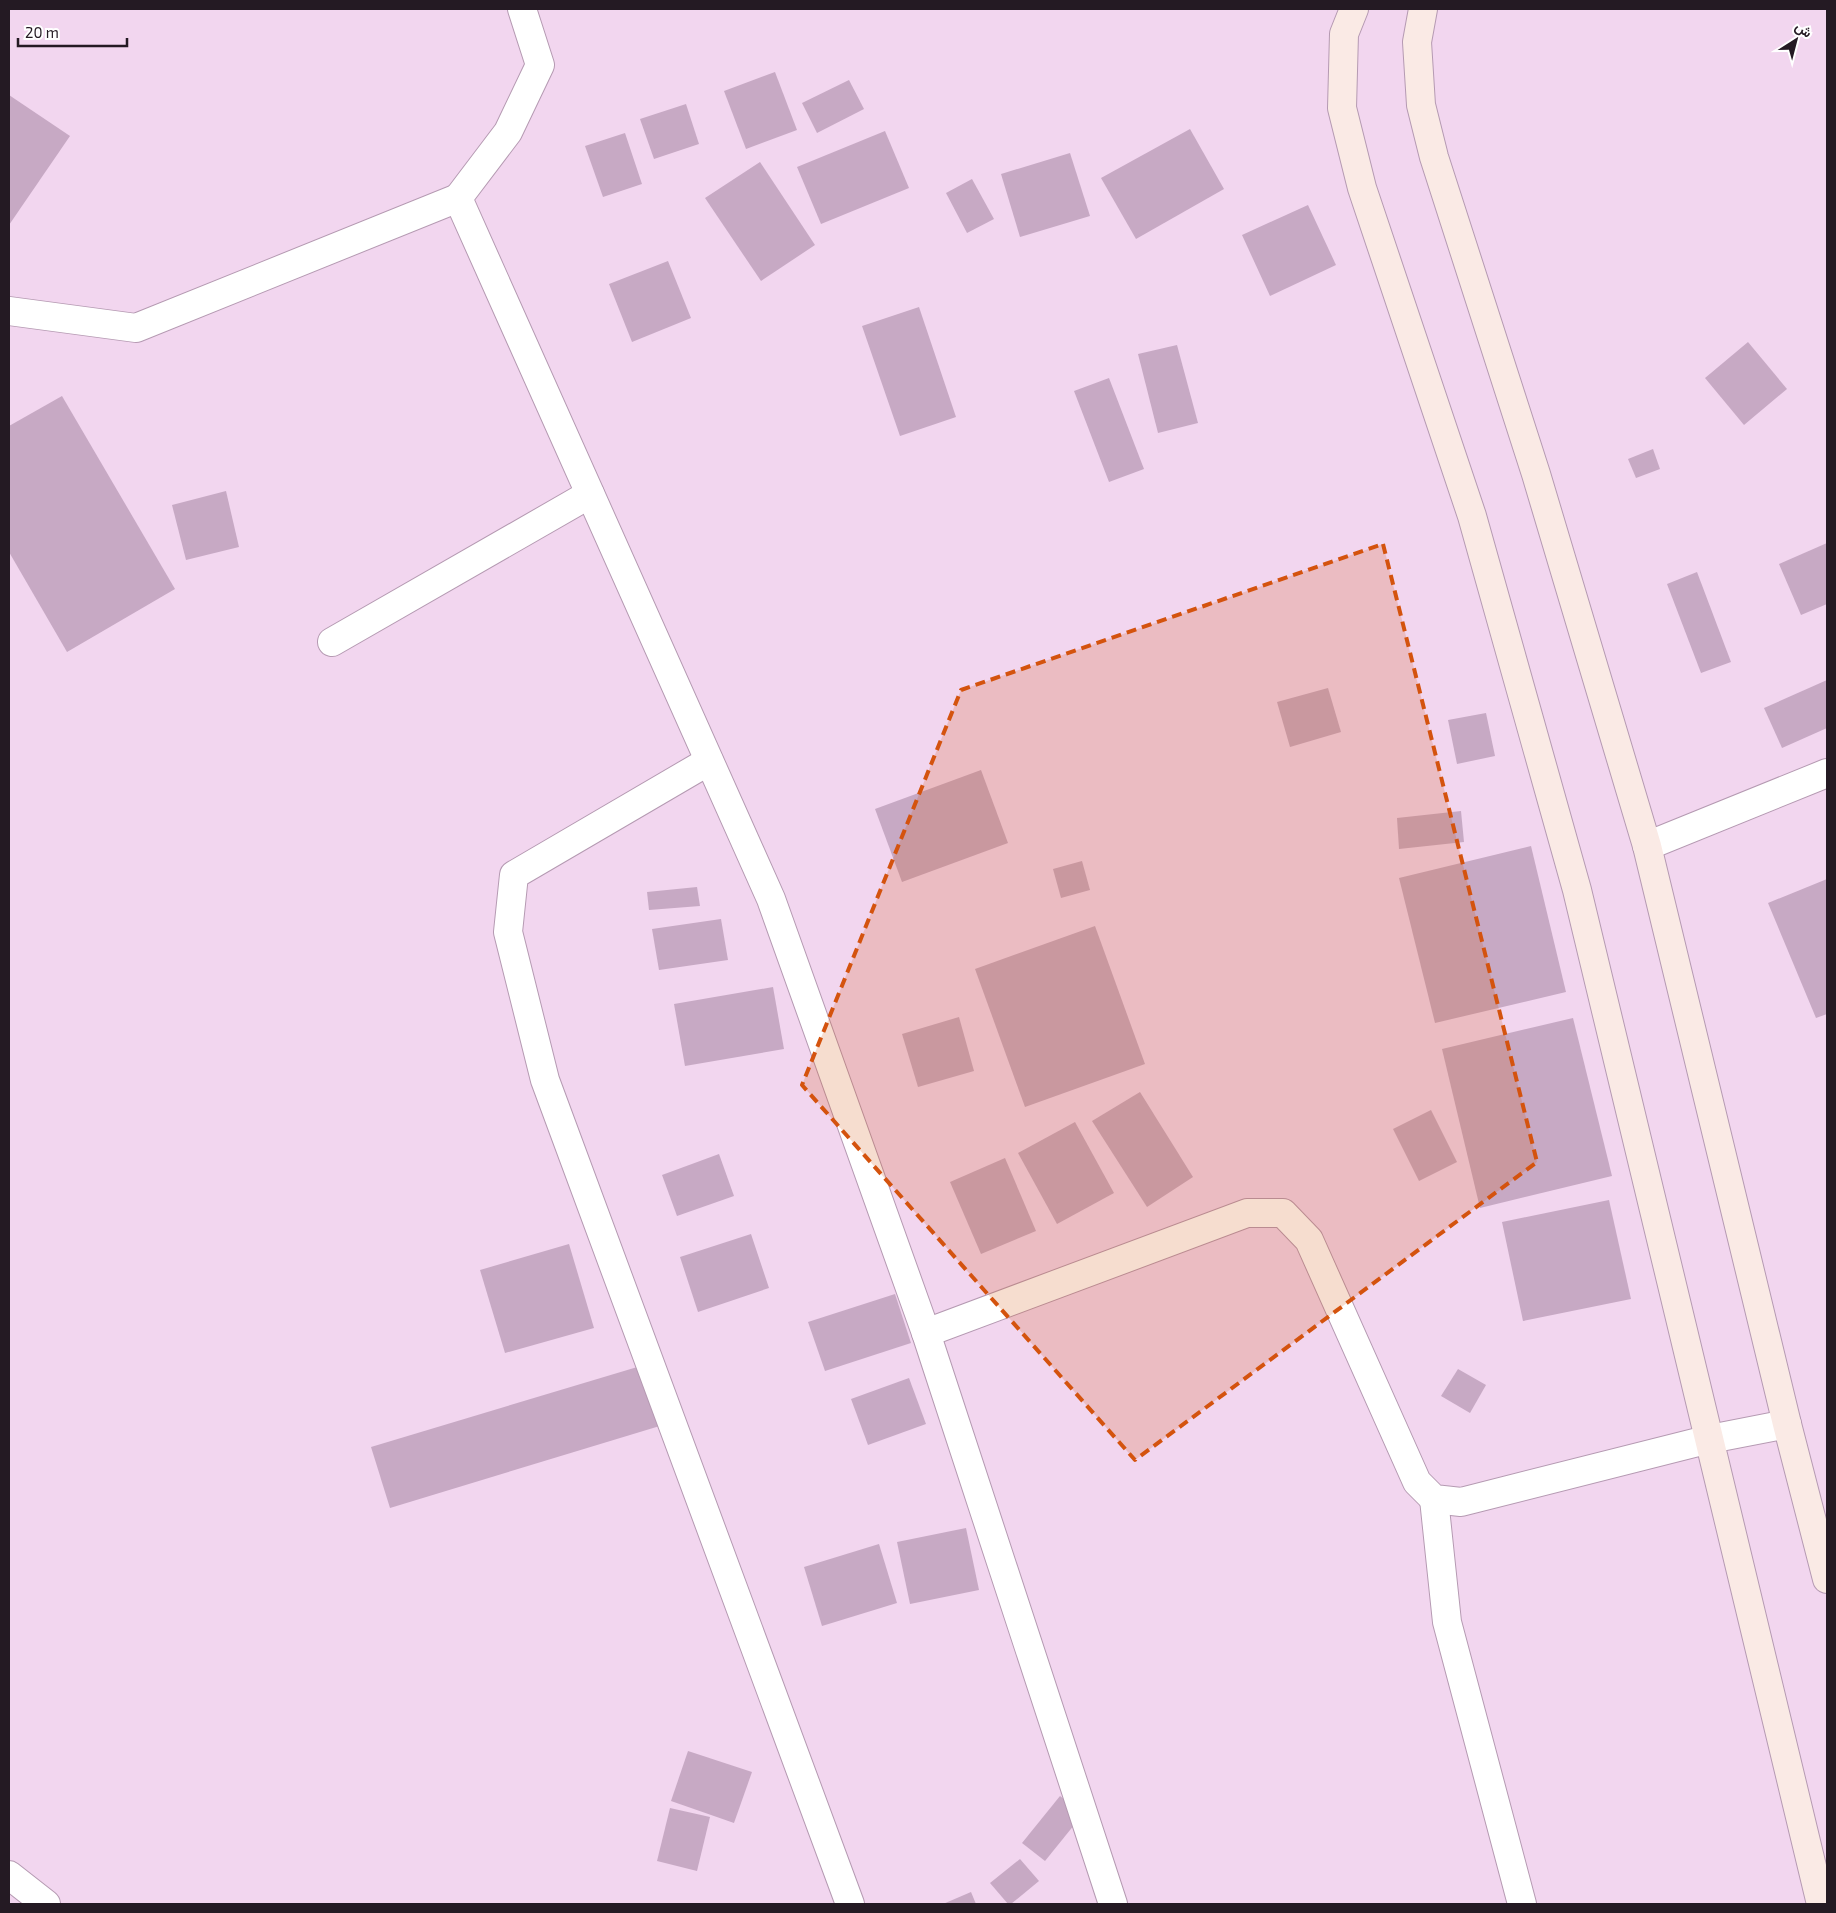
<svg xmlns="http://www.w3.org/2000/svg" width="1836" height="1913" viewBox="0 0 1836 1913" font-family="'Exo 2',Vazirmatn,sans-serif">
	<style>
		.building { fill: #c7a9c4 }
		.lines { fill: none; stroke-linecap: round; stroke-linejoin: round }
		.minor-casing { stroke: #b59ab2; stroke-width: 30 }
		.secondary-casing { stroke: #b59ab2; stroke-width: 30 }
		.minor { stroke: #fff; stroke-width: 28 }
		.secondary { stroke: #faeae5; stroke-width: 28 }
		.marked { fill: #d4530e; fill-opacity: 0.2; stroke: #d4530e; stroke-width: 4; stroke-dasharray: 10 6; stroke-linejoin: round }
	</style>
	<rect width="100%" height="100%" fill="#f2d6ef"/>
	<g class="building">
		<polygon points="775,72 797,130 746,149 724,91"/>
		<polygon points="849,80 864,109 817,133 802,103"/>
		<polygon points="9,95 70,136 9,225"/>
		<polygon points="686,104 699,144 654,159 640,119"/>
		<polygon points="1190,129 1224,189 1136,239 1101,178"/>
		<polygon points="885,131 909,188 821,224 797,167"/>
		<polygon points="625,133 642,184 603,197 585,146"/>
		<polygon points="1070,153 1090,216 1020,237 1001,174"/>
		<polygon points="760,162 815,245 761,281 705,198"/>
		<polygon points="972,179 994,219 967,233 946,193"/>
		<polygon points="1308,205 1336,265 1270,296 1242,235"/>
		<polygon points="668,261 691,318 632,342 609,284"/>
		<polygon points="919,307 956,417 900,436 862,326"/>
		<polygon points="1748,342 1787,389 1744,425 1705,378"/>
		<polygon points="1177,345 1198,423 1158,433 1138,354"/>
		<polygon points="1109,378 1144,469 1109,482 1074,391"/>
		<polygon points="62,396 175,589 67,652 9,552 9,426"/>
		<polygon points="1653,449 1660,469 1636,478 1628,459"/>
		<polygon points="226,491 239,547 186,560 172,505"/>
		<polygon points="1827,543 1827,604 1801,615 1779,564"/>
		<polygon points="1697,572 1731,662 1701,673 1667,584"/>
		<polygon points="1827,680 1827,728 1782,748 1764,708"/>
		<polygon points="1328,688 1341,732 1290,747 1277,702"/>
		<polygon points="1486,713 1495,756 1457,764 1448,720"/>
		<polygon points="981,770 1008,843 902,882 875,809"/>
		<polygon points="1461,811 1464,842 1399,849 1397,818"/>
		<polygon points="1531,846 1566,992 1435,1023 1399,878"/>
		<polygon points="1082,861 1090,890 1061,898 1053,869"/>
		<polygon points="1827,879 1827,1014 1816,1018 1768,903"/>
		<polygon points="697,887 700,906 649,910 647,892"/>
		<polygon points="721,919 728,960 659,970 652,929"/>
		<polygon points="1095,926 1145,1064 1025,1107 975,969"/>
		<polygon points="773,987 784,1049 685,1066 674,1004"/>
		<polygon points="959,1017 974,1071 918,1087 902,1034"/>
		<polygon points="1573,1018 1612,1176 1480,1208 1442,1049"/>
		<polygon points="1140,1092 1193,1177 1147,1207 1092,1121"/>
		<polygon points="1431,1110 1457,1162 1419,1181 1393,1129"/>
		<polygon points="1075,1122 1114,1193 1057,1224 1018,1153"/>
		<polygon points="719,1154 734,1196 677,1216 662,1175"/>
		<polygon points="1005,1158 1036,1231 981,1254 950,1182"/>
		<polygon points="1609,1200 1631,1299 1523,1321 1502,1222"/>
		<polygon points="751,1234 769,1288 698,1312 680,1257"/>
		<polygon points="569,1244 594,1328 505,1353 480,1270"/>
		<polygon points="895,1294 911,1343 825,1371 808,1322"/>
		<polygon points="644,1365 663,1425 390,1508 371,1447"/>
		<polygon points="1458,1369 1486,1385 1470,1413 1441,1396"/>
		<polygon points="909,1378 926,1424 868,1445 851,1399"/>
		<polygon points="966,1528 979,1590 910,1604 897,1542"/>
		<polygon points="879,1544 897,1603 822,1626 804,1567"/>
		<polygon points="688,1751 752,1772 734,1823 671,1801"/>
		<polygon points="1060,1796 1083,1814 1045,1861 1022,1843"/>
		<polygon points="670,1808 710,1817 697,1871 657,1861"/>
		<polygon points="1020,1859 1039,1881 1011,1904 1008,1904 990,1883"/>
		<polygon points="971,1892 976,1904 943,1904"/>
	</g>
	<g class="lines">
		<defs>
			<g id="minor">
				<polyline points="522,9 540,65 508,132 458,198 771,899 926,1333 1113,1904"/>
				<polyline points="9,311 136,328 458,198"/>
				<polyline points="332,642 590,494"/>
				<polyline points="709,761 514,875 508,932 545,1080 850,1904"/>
				<polyline points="1647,846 1827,773"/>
				<polyline points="926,1333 1247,1213 1283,1213 1309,1240 1417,1482 1434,1499 1461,1502 1710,1439 1787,1424"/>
				<polyline points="1434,1499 1447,1622 1522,1904"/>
				<polyline points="9,1875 46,1904"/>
			</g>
			<g id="secondary">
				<polyline points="1354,9 1344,34 1342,108 1362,188 1472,516 1577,890 1821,1904"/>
				<polyline points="1423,9 1417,42 1421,105 1434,157 1536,474 1647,846 1787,1424 1827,1579"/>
			</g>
		</defs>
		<use href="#minor" class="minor-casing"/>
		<use href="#secondary" class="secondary-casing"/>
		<use href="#minor" class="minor"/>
		<use href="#secondary" class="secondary"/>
	</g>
	<path class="marked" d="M1383 544 1537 1162 1135 1460 802 1085 961 690Z"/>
	<rect width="1836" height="1913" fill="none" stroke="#241a23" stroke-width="20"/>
	<g transform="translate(1796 40) rotate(36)" stroke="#ffffff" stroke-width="4" paint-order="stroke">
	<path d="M0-4L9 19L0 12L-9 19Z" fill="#241a23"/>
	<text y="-8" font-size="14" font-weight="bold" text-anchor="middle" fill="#241a23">ش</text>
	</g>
	<path d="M18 38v8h109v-8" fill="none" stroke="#241a23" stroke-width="2.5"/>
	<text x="25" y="38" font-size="15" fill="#241a23" stroke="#ffffff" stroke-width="4" paint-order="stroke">20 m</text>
</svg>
